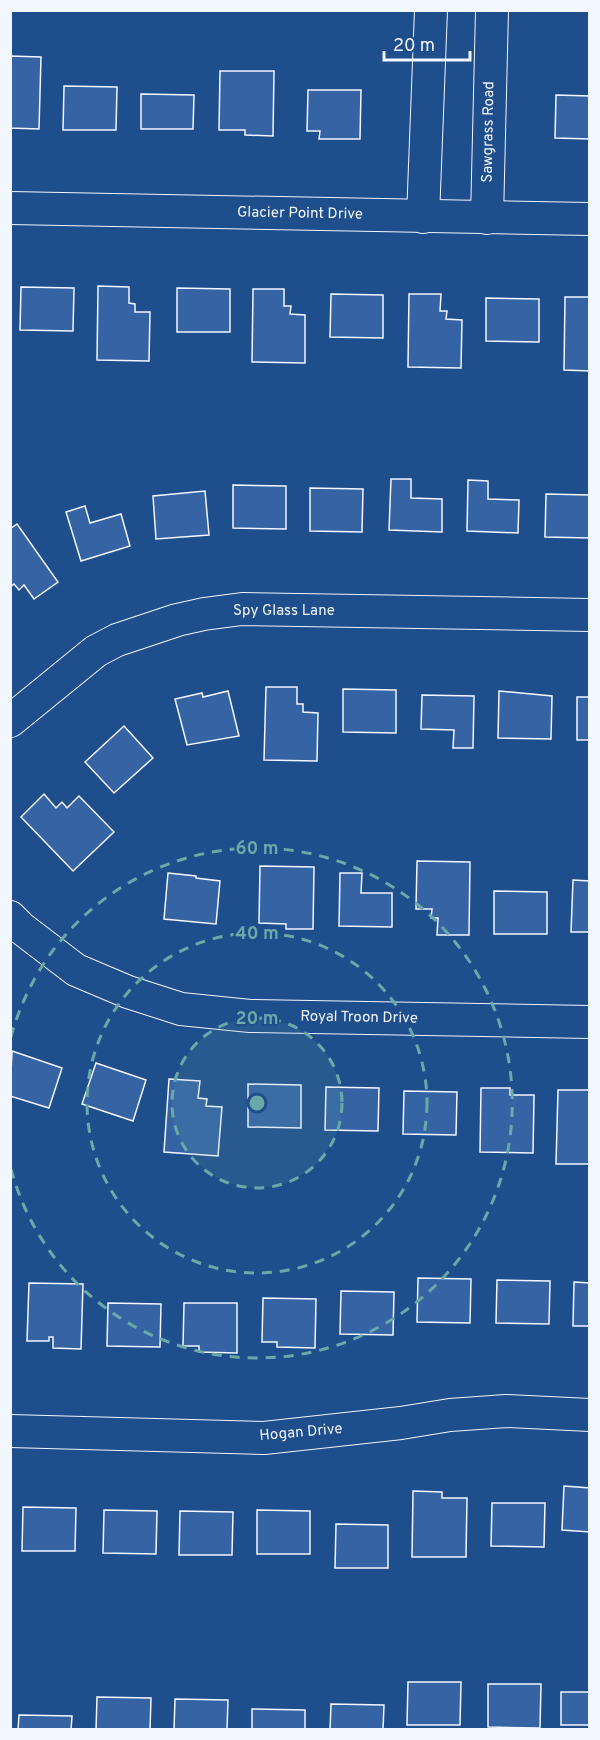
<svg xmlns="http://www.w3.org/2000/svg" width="600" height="1740" viewBox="0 0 600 1740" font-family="Overpass,sans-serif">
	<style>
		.building { fill: #3563a3; stroke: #f2f6ff; stroke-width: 1.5 }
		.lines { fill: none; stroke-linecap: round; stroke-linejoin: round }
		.minor-casing { stroke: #f2f6ff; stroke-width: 34 }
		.minor { stroke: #1f4e8c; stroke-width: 32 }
		.ring { fill: none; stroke: #6aa9a8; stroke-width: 3; stroke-dasharray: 10 8 }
		.labels { text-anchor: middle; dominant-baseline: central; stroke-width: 4.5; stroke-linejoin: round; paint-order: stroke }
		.street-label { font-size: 15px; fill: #f2f6ff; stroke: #1f4e8c }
		.centre { fill: #6aa9a8; stroke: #1f4e8c; stroke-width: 3 }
		.ring-label { font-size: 18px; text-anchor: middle; font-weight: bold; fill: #6aa9a8; stroke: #1f4e8c; stroke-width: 4.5; stroke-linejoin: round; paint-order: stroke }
	</style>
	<rect width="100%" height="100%" fill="#1f4e8c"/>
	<g class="building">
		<polygon points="10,56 41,57 39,129 10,128"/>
		<polygon points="220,71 274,71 273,136 245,135 245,130 219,130"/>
		<polygon points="64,86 117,87 116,130 63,130"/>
		<polygon points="308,90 361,90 360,139 319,139 320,131 307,131"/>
		<polygon points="141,94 194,95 193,129 141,129"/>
		<polygon points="556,95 590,96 590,139 555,138"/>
		<polygon points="98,286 129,287 129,303 135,304 135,312 150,312 149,361 97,360"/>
		<polygon points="21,287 74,288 73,331 20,330"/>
		<polygon points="177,288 230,289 230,332 177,332"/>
		<polygon points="253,289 284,289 284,306 291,306 290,314 305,315 305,363 252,362"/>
		<polygon points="331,294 383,295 383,338 330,337"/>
		<polygon points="409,294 441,294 440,311 447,311 446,319 462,320 461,368 408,367"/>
		<polygon points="565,297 590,297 590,371 564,370"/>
		<polygon points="486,298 539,299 539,342 486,341"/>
		<polygon points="391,479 411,479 411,498 442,499 442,532 389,530"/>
		<polygon points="468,480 488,481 488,499 519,500 518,533 467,531"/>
		<polygon points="233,485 286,486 286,529 233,528"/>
		<polygon points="310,488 363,489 362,532 310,531"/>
		<polygon points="205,491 209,535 156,539 153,496"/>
		<polygon points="546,494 590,495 590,538 545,537"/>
		<polygon points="85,506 90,523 121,514 130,546 81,561 66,512"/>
		<polygon points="17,524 58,582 34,599 24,585 19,590 14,584 10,587 10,529"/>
		<polygon points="266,687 297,687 297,704 303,704 303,712 318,713 317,761 264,760"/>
		<polygon points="343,689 396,690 396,733 343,732"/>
		<polygon points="228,691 239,736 187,745 175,699 202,693 203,697"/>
		<polygon points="499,691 552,696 551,739 498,738"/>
		<polygon points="422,695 474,696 473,748 453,748 454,730 421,729"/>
		<rect x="577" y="697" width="13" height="43"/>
		<polygon points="124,726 153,758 114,793 85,762"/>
		<polygon points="44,794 56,808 62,802 67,808 79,796 114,832 73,871 21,817"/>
		<polygon points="417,861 470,862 469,935 437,935 438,918 431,918 432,909 416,909"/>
		<polygon points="260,866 314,867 313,929 286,929 286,924 259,923"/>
		<polygon points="168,873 196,876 196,878 220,881 216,924 164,919"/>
		<polygon points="340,873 362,873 361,893 392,893 392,927 339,926"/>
		<polygon points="573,880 590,881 590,932 571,932"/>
		<polygon points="494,891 547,892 547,934 494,934"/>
		<polygon points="12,1051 62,1068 49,1108 10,1096"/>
		<polygon points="96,1063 146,1080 133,1121 82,1104"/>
		<polygon points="169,1079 200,1081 198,1098 207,1099 206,1106 222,1107 218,1156 164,1152"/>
		<polygon points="248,1084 301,1085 301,1128 248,1127"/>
		<polygon points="326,1087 379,1088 378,1131 325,1130"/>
		<polygon points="481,1088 510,1088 510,1095 534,1095 533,1153 480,1152"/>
		<polygon points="558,1090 589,1090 590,1164 556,1164"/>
		<polygon points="404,1091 457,1092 456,1135 403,1134"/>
		<polygon points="418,1278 471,1279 470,1323 417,1322"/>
		<polygon points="497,1280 550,1281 549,1324 496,1323"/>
		<polygon points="574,1282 590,1283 590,1326 573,1326"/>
		<polygon points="29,1283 83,1284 81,1349 53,1348 53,1337 49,1337 49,1341 27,1341"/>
		<polygon points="341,1291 394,1292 393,1335 340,1334"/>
		<polygon points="263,1298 316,1299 315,1348 277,1347 277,1342 262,1342"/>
		<polygon points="108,1303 161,1304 160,1347 107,1346"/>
		<polygon points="184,1303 237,1303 237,1353 199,1352 199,1346 183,1346"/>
		<polygon points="564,1486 590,1488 590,1532 562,1530"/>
		<polygon points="413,1491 442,1492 442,1498 467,1498 466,1557 412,1557"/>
		<polygon points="492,1503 545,1503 544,1547 491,1546"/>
		<polygon points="23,1507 76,1508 75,1551 22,1551"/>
		<polygon points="104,1510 157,1511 156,1554 103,1553"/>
		<polygon points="257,1510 310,1511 310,1554 257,1554"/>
		<polygon points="180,1511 233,1512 232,1555 179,1555"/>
		<polygon points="336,1524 388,1525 388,1568 335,1568"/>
		<polygon points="408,1682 461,1682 460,1725 407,1725"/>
		<polygon points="488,1684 541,1684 540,1728 488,1727"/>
		<rect x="561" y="1692" width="29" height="33"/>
		<polygon points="97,1697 151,1698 150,1730 96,1730"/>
		<polygon points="175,1699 228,1700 227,1730 174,1730"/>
		<polygon points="331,1704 384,1705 383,1730 330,1730"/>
		<polygon points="252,1709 305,1710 305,1730 252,1730"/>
		<polygon points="19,1715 72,1716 71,1730 18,1730"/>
	</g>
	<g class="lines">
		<defs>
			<g id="minor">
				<polyline points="10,208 590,219"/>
				<polyline points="423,217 431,10"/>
				<polyline points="487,218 492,10"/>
				<polyline points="10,721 96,651 117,640 177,620 204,614 242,609 590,615"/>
				<polyline points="10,917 21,928 76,970 128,992 181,1009 250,1016 590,1022"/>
				<polyline points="10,1431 264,1438 401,1423 450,1415 506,1411 590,1415"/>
			</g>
		</defs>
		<use href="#minor" class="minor-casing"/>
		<use href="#minor" class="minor"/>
	</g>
	<circle cx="257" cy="1103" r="85" fill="#6aa9a8" fill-opacity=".12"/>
	<g class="ring">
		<circle cx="257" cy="1103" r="85"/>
		<circle cx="257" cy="1103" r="170"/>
		<path d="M11 1037A255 255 0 1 1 11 1169"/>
	</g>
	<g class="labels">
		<g class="street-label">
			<text transform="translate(489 132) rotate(-89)">Sawgrass Road</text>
			<text transform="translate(300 214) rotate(1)">Glacier Point Drive</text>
			<text x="284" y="611">Spy Glass Lane</text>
			<text transform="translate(359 1018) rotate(1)">Royal Troon Drive</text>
			<text transform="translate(301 1433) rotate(-5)">Hogan Drive</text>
		</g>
	</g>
	<circle cx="257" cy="1103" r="9" class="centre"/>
	<g class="ring-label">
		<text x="257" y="854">60 m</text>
		<text x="257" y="939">40 m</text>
		<text x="257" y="1024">20 m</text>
	</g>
	<rect width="600" height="1740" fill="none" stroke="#f2f6ff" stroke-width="24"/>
	<path d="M384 51v9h86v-9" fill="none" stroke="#f2f6ff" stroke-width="3"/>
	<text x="393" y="51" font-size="18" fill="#f2f6ff" stroke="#1f4e8c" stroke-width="4.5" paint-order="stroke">20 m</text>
</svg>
